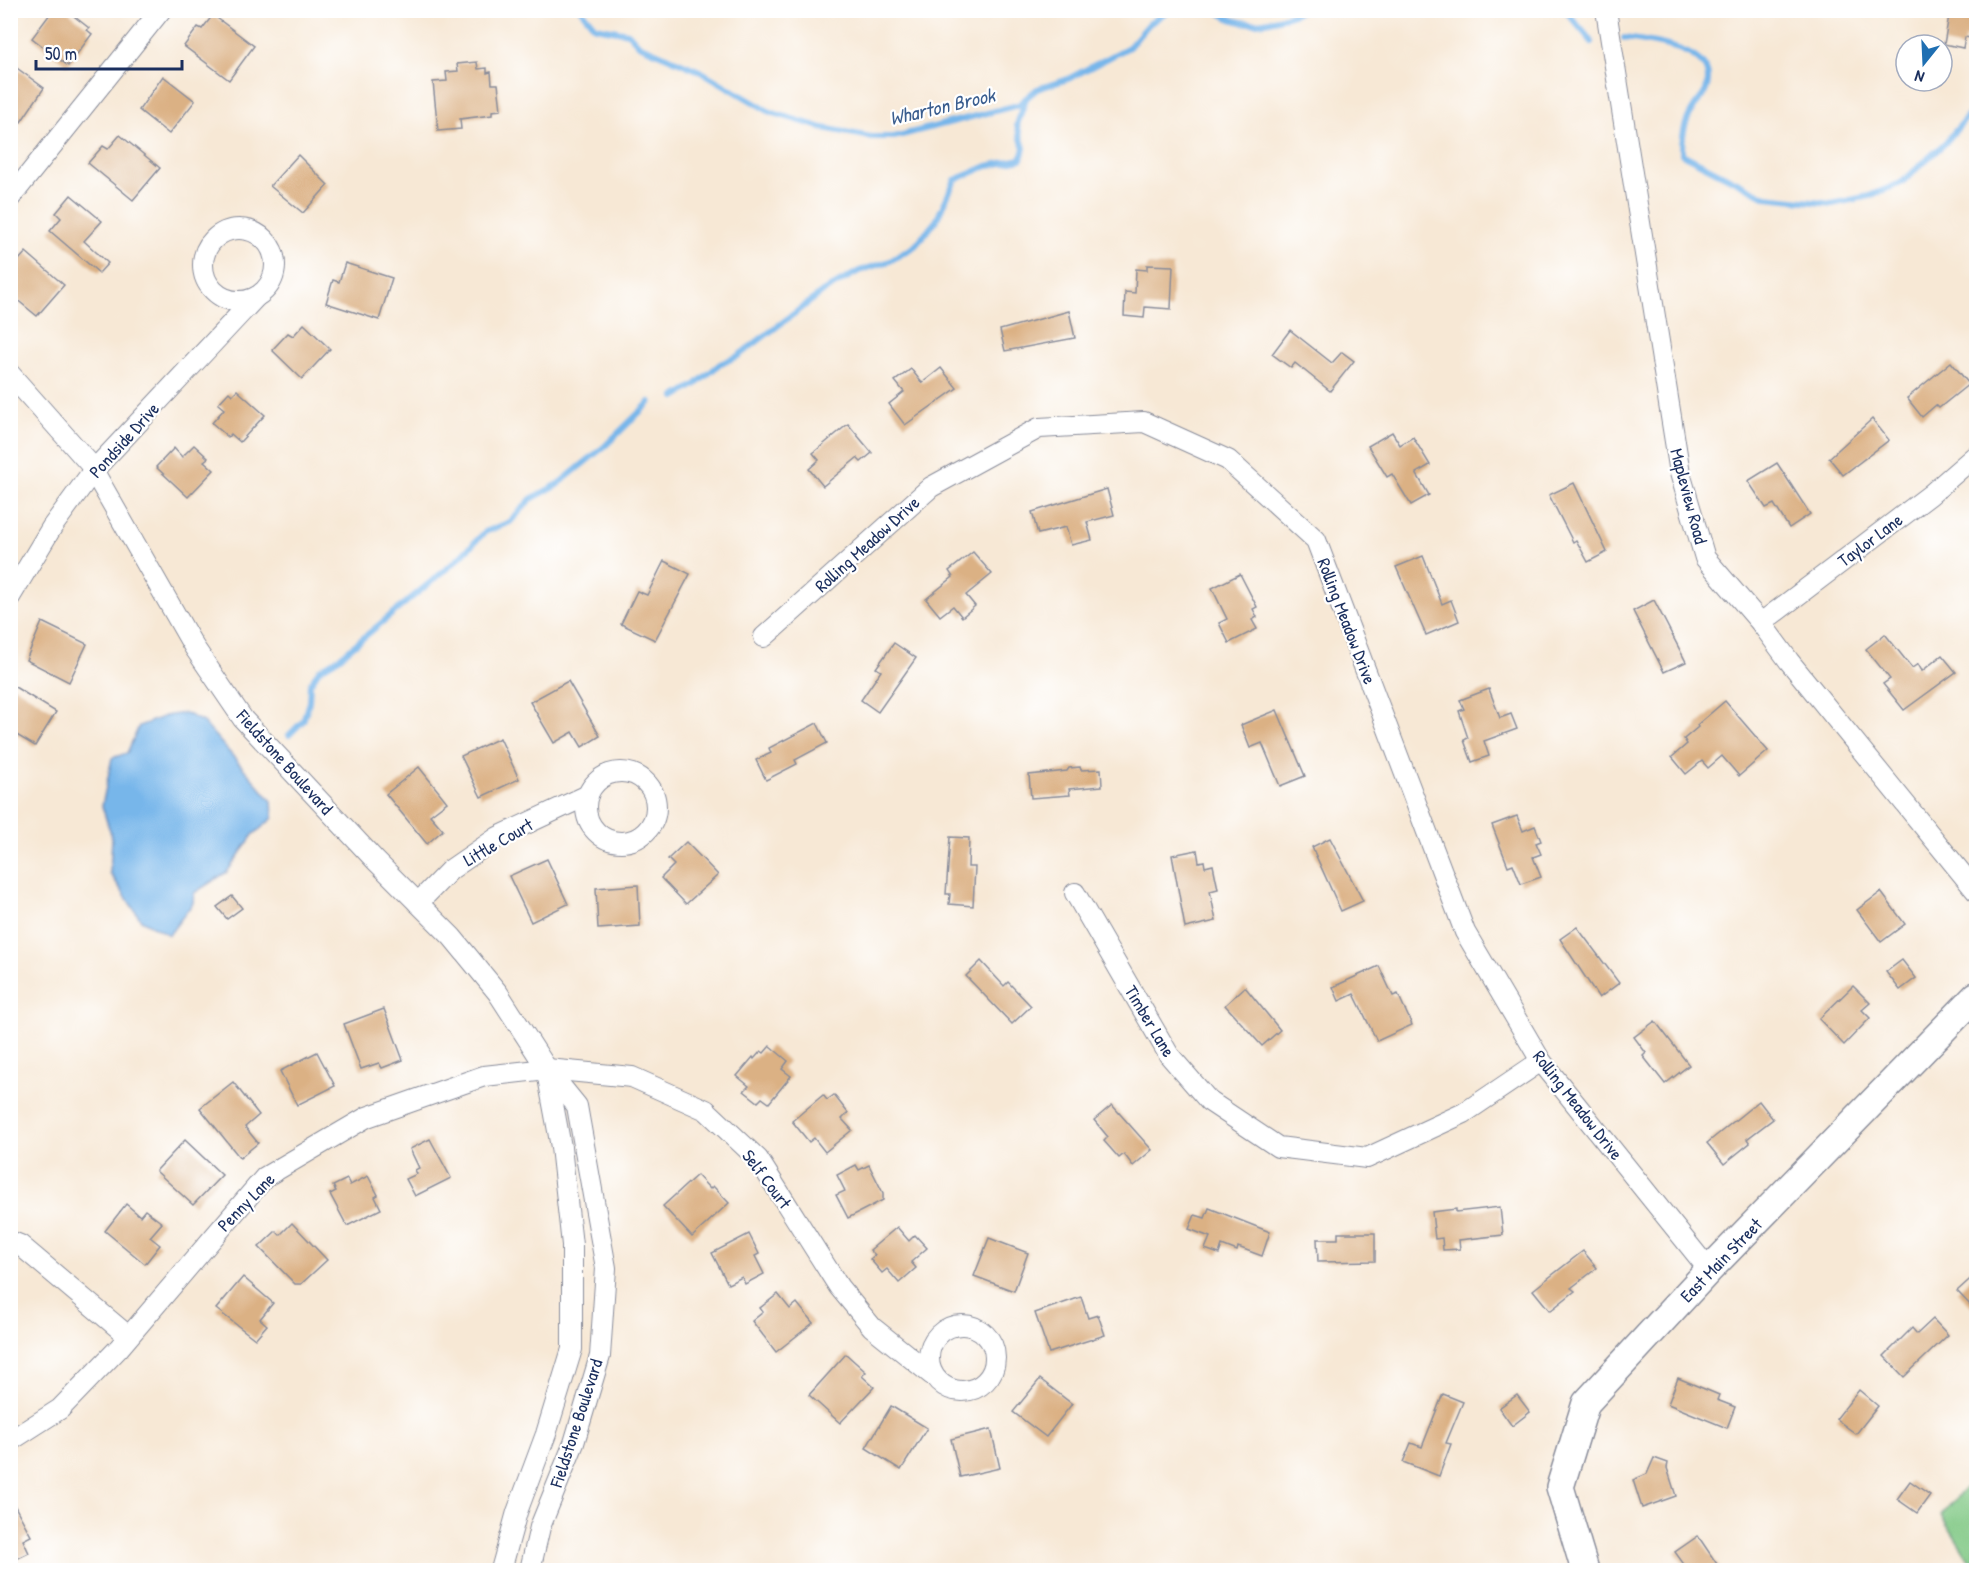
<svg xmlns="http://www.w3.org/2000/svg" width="1987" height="1581" viewBox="0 0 1987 1581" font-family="'Patrick Hand',sans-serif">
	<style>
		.green { fill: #80c884; stroke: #4e7c71; stroke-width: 1.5 }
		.water { fill: #77b6ea; stroke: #4972a4; stroke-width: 1.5 }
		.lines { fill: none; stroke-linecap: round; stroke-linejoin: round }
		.stream { stroke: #77b6ea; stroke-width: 6 }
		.building { fill: #dbb184 }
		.minor-casing { stroke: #898c9a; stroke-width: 22 }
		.secondary-casing { stroke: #898c9a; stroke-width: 30 }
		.minor { stroke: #fff; stroke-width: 20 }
		.secondary { stroke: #fff; stroke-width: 27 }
		.labels { text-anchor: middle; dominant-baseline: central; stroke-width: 4.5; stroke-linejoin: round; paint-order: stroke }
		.street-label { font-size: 18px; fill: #1b2f5e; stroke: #fff }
		.water-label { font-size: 20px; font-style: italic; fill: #3b5e8f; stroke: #fff }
	</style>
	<rect width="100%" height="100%" fill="#fff"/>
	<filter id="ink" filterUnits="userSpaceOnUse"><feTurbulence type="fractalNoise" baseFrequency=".0167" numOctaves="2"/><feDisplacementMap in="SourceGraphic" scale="12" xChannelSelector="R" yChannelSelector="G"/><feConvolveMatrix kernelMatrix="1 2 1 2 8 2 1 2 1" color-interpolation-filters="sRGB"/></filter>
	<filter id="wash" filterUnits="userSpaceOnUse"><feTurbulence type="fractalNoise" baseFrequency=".008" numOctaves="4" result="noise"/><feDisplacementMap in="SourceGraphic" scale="24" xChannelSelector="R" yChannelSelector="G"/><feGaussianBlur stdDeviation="1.35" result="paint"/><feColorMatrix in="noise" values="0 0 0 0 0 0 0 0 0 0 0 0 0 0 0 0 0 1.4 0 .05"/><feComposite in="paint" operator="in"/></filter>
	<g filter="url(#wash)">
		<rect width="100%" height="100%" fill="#f7e8d5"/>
		<polygon class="green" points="1976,1476 1976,1570 1941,1515"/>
		<polygon class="water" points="185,713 203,722 272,801 273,818 253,835 227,872 194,893 193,903 169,935 141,920 110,873 112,838 102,806 112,758 127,753 139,726 165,716"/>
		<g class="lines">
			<g class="stream">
				<polyline points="581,10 595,27 628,33 639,45 702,72 770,112 823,128 871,137 894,137 1018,105 1037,89 1068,79 1129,47 1149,24 1169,10"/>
				<path d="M1216 10C1242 32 1275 22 1303 10"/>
				<polyline points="1565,10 1592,42"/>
				<path d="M1624 38C1650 42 1721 48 1706 90 1704 96 1698 101 1695 106 1684 122 1682 135 1682 154L1766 197 1832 204 1869 196 1901 183 1945 143 1968 116 1976 114"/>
				<polyline points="675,397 695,385 720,364 738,356 824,291 859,271 890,261 915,246 936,221 955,180 987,166 1021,159 1024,148 1017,125 1026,98"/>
				<polyline points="289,735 303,721 309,702 310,684 319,670 339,658 456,561 485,532 510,522 531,499 557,485 605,446 650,402"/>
			</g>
		</g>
		<g id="blocks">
			<g class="building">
				<polygon points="53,10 66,10 89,28 87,30 92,34 68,66 32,38"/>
				<polygon points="1950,10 1977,10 1977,39 1965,37 1963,48 1944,44"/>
				<polygon points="213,15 254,46 229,80 184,46 198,27 202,29"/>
				<polygon points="477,62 478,69 487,68 487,73 491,72 492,84 498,84 501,110 492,111 492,115 460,119 461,129 438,131 433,82 447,81 446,72 458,71 457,64"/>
				<polygon points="10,63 44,88 21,122 10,114"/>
				<polygon points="163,76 195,101 169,134 139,110"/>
				<polygon points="120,135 160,168 133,200 88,163 103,146 108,149"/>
				<polygon points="298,155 328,185 303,213 270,186"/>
				<polygon points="71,195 102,221 84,241 108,263 99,273 50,231 61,218 56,213"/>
				<polygon points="26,252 64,285 37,316 10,294 10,270"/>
				<polygon points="345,263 392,278 379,320 326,303 333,280 339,282"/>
				<polygon points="1147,265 1173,266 1171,309 1145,307 1144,318 1124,316 1125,292 1135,293 1136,269 1147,270"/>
				<polygon points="1069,311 1075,338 1005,351 1000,330"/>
				<polygon points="304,324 330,349 302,379 272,350 288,333 293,336"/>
				<polygon points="1290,330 1332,363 1342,352 1354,361 1330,391 1295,363 1291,368 1272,354"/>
				<polygon points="1951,362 1969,384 1939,408 1936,405 1922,417 1907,398"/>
				<polygon points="941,368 957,388 905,425 889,404 904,392 895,381 911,369 922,383"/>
				<polygon points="237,390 265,415 240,442 231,434 228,437 212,423 224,409 218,404 229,392 232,395"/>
				<polygon points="1872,419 1889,440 1843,475 1829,458"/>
				<polygon points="848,424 872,453 861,462 857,458 823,486 809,469 819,460 813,453"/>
				<polygon points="1392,432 1400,445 1413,437 1430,465 1416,473 1429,495 1411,505 1392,474 1387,477 1368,446"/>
				<polygon points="194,445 208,458 204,461 214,470 188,497 156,467 174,448 182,457"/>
				<polygon points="1777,463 1810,514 1789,528 1774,504 1766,508 1748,481"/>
				<polygon points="1574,483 1607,552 1588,562 1576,540 1573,542 1549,495"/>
				<polygon points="1107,489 1114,515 1087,522 1092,540 1071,545 1066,527 1038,534 1032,512"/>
				<polygon points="973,552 992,574 966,595 975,606 962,617 953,606 940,616 926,599 953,577 949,571"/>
				<polygon points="1423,556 1442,604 1451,600 1459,621 1426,635 1396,567"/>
				<polygon points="664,561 690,574 655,640 621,624 637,591 647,595"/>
				<polygon points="1240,574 1257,607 1253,609 1257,617 1252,620 1257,629 1229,643 1219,623 1227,619 1212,588"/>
				<polygon points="1654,600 1686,662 1664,672 1633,611"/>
				<polygon points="42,622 87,644 69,682 26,660"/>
				<polygon points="1885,634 1912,668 1918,664 1922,671 1942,655 1956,672 1904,710 1883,684 1890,679 1866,649"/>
				<polygon points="894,643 916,658 878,712 861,700 881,671 876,668"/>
				<polygon points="568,681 600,736 582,747 573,732 554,743 530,702"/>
				<polygon points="10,684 56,712 35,746 10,731"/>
				<polygon points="1489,689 1500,718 1511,714 1517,729 1484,741 1489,756 1472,762 1464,740 1468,738 1459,711 1464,709 1460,700"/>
				<polygon points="1725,701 1768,751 1739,776 1722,756 1708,768 1702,761 1686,774 1672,757 1687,744 1684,739 1698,727 1697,725"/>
				<polygon points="1277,710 1305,776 1280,786 1262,743 1250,748 1241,725"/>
				<polygon points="817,723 827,743 795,760 797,764 766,780 756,760 771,753 769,748"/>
				<polygon points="500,738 519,779 481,797 461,756"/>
				<polygon points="419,767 447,802 430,815 443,830 427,844 386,794"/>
				<polygon points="1080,767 1081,770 1101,769 1102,786 1069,789 1070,795 1031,798 1029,775 1067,771 1069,768"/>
				<polygon points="1517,816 1523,831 1535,826 1541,841 1536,843 1541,854 1533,857 1541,877 1521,884 1513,864 1508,866 1492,825"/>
				<polygon points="950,837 969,838 968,867 975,867 973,906 949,904 950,894 946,894"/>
				<polygon points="1330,838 1363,901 1341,911 1312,847"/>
				<polygon points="686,842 718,875 686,904 661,878 674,865 668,859"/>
				<polygon points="1197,850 1199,862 1204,861 1205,867 1213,865 1218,889 1210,891 1216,921 1185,928 1172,855"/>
				<polygon points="547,859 568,904 531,922 509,876"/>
				<polygon points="638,885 640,926 598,929 596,888"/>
				<polygon points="1881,892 1905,924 1881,942 1857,910"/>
				<polygon points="232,896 242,908 227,919 217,907"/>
				<polygon points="1577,927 1619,983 1599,998 1560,939"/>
				<polygon points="1902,960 1916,978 1900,990 1886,972"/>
				<polygon points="981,961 1004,986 1008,982 1031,1006 1012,1024 966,976"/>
				<polygon points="1379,966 1393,996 1398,994 1412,1025 1377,1041 1354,994 1339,1001 1333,987"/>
				<polygon points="1853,986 1870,1003 1862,1010 1870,1018 1844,1045 1819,1019"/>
				<polygon points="1245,987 1280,1030 1262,1046 1225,1005"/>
				<polygon points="384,1009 403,1060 382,1068 379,1063 361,1069 344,1024"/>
				<polygon points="1655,1021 1689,1065 1665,1084 1643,1056 1646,1053 1634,1037"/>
				<polygon points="770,1046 788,1061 782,1069 791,1076 769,1103 762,1098 758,1102 744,1091 749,1086 737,1076 753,1057 754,1059 761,1051 764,1053"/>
				<polygon points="317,1052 335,1086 297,1105 280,1071"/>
				<polygon points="233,1082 259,1115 245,1127 258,1143 240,1158 200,1108"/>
				<polygon points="823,1095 827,1100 834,1095 848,1113 842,1119 852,1130 825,1152 814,1138 809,1142 792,1121"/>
				<polygon points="1759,1101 1773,1119 1747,1139 1750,1143 1724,1164 1707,1143"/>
				<polygon points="1112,1105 1152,1150 1133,1166 1124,1154 1119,1158 1104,1141 1108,1137 1094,1120"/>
				<polygon points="430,1139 451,1178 415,1196 406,1179 417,1174 415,1170 419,1168 410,1149"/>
				<polygon points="185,1140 222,1175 193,1205 156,1171"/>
				<polygon points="856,1165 859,1170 869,1165 883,1193 883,1200 848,1218 836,1195 845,1191 837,1175"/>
				<polygon points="697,1175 710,1189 713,1186 729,1203 692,1237 663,1206"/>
				<polygon points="368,1176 378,1195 375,1197 381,1209 347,1226 330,1194 336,1191 333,1186 347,1179 350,1185"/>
				<polygon points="126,1204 140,1216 145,1210 162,1223 150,1237 160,1245 145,1264 105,1231"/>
				<polygon points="1500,1207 1503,1235 1459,1240 1460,1249 1443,1250 1442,1238 1435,1239 1432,1212 1456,1209 1456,1212"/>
				<polygon points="1209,1208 1270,1232 1262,1256 1238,1247 1237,1251 1222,1245 1219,1254 1205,1249 1210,1237 1189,1229 1195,1215 1205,1218"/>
				<polygon points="292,1223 327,1260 301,1284 295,1284 259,1247 276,1231 280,1235"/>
				<polygon points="897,1227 909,1241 915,1235 927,1248 911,1262 916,1268 899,1283 887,1269 882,1273 870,1259 875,1255 870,1250"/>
				<polygon points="1338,1233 1375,1233 1375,1261 1318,1262 1317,1239 1338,1239"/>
				<polygon points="749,1234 759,1254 755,1256 764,1274 745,1284 742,1277 728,1284 712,1253"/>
				<polygon points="989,1238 1028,1253 1014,1291 974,1276"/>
				<polygon points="1583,1251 1597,1268 1571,1288 1575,1291 1550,1311 1533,1290"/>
				<polygon points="1977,1273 1977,1312 1957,1291"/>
				<polygon points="243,1277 273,1303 260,1319 267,1325 255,1339 216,1309"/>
				<polygon points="778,1294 790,1309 797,1303 813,1323 776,1352 752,1321 763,1312 760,1308"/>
				<polygon points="1081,1297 1088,1318 1098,1315 1105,1335 1049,1353 1035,1313"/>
				<polygon points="1933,1319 1948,1335 1904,1377 1884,1356 1912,1328 1917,1334"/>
				<polygon points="846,1354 866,1372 862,1376 874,1387 840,1423 809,1395"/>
				<polygon points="1678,1378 1719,1395 1717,1400 1735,1407 1727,1428 1668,1404"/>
				<polygon points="1040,1379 1072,1404 1046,1437 1013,1412"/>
				<polygon points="1859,1390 1878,1406 1856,1434 1836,1419"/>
				<polygon points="1443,1394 1463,1402 1446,1443 1451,1444 1439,1476 1403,1462 1411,1443 1422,1447"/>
				<polygon points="1517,1395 1530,1412 1512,1426 1499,1408"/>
				<polygon points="891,1406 927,1428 901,1470 866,1448"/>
				<polygon points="991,1429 1000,1468 960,1477 951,1439"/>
				<polygon points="1654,1458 1668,1463 1667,1468 1676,1496 1642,1508 1633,1480 1647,1474"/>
				<polygon points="1910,1481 1930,1495 1917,1513 1897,1499"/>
				<polygon points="10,1497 31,1536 23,1540 29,1553 10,1562"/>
				<polygon points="1698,1536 1721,1570 1688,1570 1675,1552"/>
			</g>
		</g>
	</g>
	<g filter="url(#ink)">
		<use href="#blocks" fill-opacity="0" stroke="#898c9a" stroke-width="1.5"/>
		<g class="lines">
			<defs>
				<g id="minor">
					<polyline points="1606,10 1680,473 1705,558 1761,623 1789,661 1976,891"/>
					<polyline points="10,198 161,10"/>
					<circle cx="239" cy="265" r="36"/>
					<polyline points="10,374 89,463 194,647 243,719 376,861 452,937 498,993 547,1069 577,1106 606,1268 600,1356 574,1443 540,1527 530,1570"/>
					<polyline points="10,597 52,527 93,471 256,297"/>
					<polyline points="1761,623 1930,495 1976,455"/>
					<polyline points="764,637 931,487 1039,428 1144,422 1228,460 1316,540 1465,932 1541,1061 1709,1270"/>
					<circle cx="621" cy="807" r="35"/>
					<polyline points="1075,893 1169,1055 1209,1101 1278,1147 1367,1158 1464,1113 1541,1061"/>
					<polyline points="418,903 450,870 498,837 588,795"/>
					<polyline points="10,1241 20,1245 128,1336"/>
					<circle cx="962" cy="1358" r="33"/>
					<polyline points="10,1441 60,1409 119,1348 265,1177 367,1117 484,1076 547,1069 632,1077 706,1110 758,1159 839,1287 872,1327 932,1375"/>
					<polyline points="501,1570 517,1512 546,1434 572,1349 572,1245 561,1147 547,1072"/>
				</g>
				<polyline id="secondary" points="1585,1570 1560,1487 1586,1403 1709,1270 1976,996"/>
			</defs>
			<use href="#minor" class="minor-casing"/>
			<use href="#secondary" class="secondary-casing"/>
			<use href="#minor" class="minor"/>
			<use href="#secondary" class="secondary"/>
		</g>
	</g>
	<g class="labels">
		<g class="street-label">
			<text transform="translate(124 440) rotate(-48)">Pondside Drive</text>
			<text transform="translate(1689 496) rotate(75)">Mapleview Road</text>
			<text transform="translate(1870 540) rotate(-37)">Taylor Lane</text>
			<text transform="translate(867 544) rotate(-42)">Rolling Meadow Drive</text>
			<text transform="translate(1347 621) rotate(69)">Rolling Meadow Drive</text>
			<text transform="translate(285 762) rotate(48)">Fieldstone Boulevard</text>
			<text transform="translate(498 842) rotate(-30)">Little Court</text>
			<text transform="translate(1150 1021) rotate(59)">Timber Lane</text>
			<text transform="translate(1578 1105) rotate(52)">Rolling Meadow Drive</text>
			<text transform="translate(767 1179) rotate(53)">Self Court</text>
			<text transform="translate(246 1202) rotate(-46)">Penny Lane</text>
			<text transform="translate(1721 1260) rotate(-46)">East Main Street</text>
			<text transform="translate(576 1423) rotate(-72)">Fieldstone Boulevard</text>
		</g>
		<g class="water-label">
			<text transform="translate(942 106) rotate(-13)">Wharton Brook</text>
		</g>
	</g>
	<rect width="1987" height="1581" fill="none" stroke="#fff" stroke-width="36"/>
	<g transform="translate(1924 63) rotate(198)"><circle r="28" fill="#ffffff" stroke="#a4acbf" stroke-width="1.5"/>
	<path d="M0-4.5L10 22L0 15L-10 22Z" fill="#1f6fb2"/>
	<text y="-9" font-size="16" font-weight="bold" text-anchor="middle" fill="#1b2f5e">N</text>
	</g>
	<path d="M36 60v9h146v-9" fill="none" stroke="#1b2f5e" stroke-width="3"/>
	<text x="45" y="60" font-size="18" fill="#1b2f5e" stroke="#ffffff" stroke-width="4.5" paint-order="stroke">50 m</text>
</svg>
